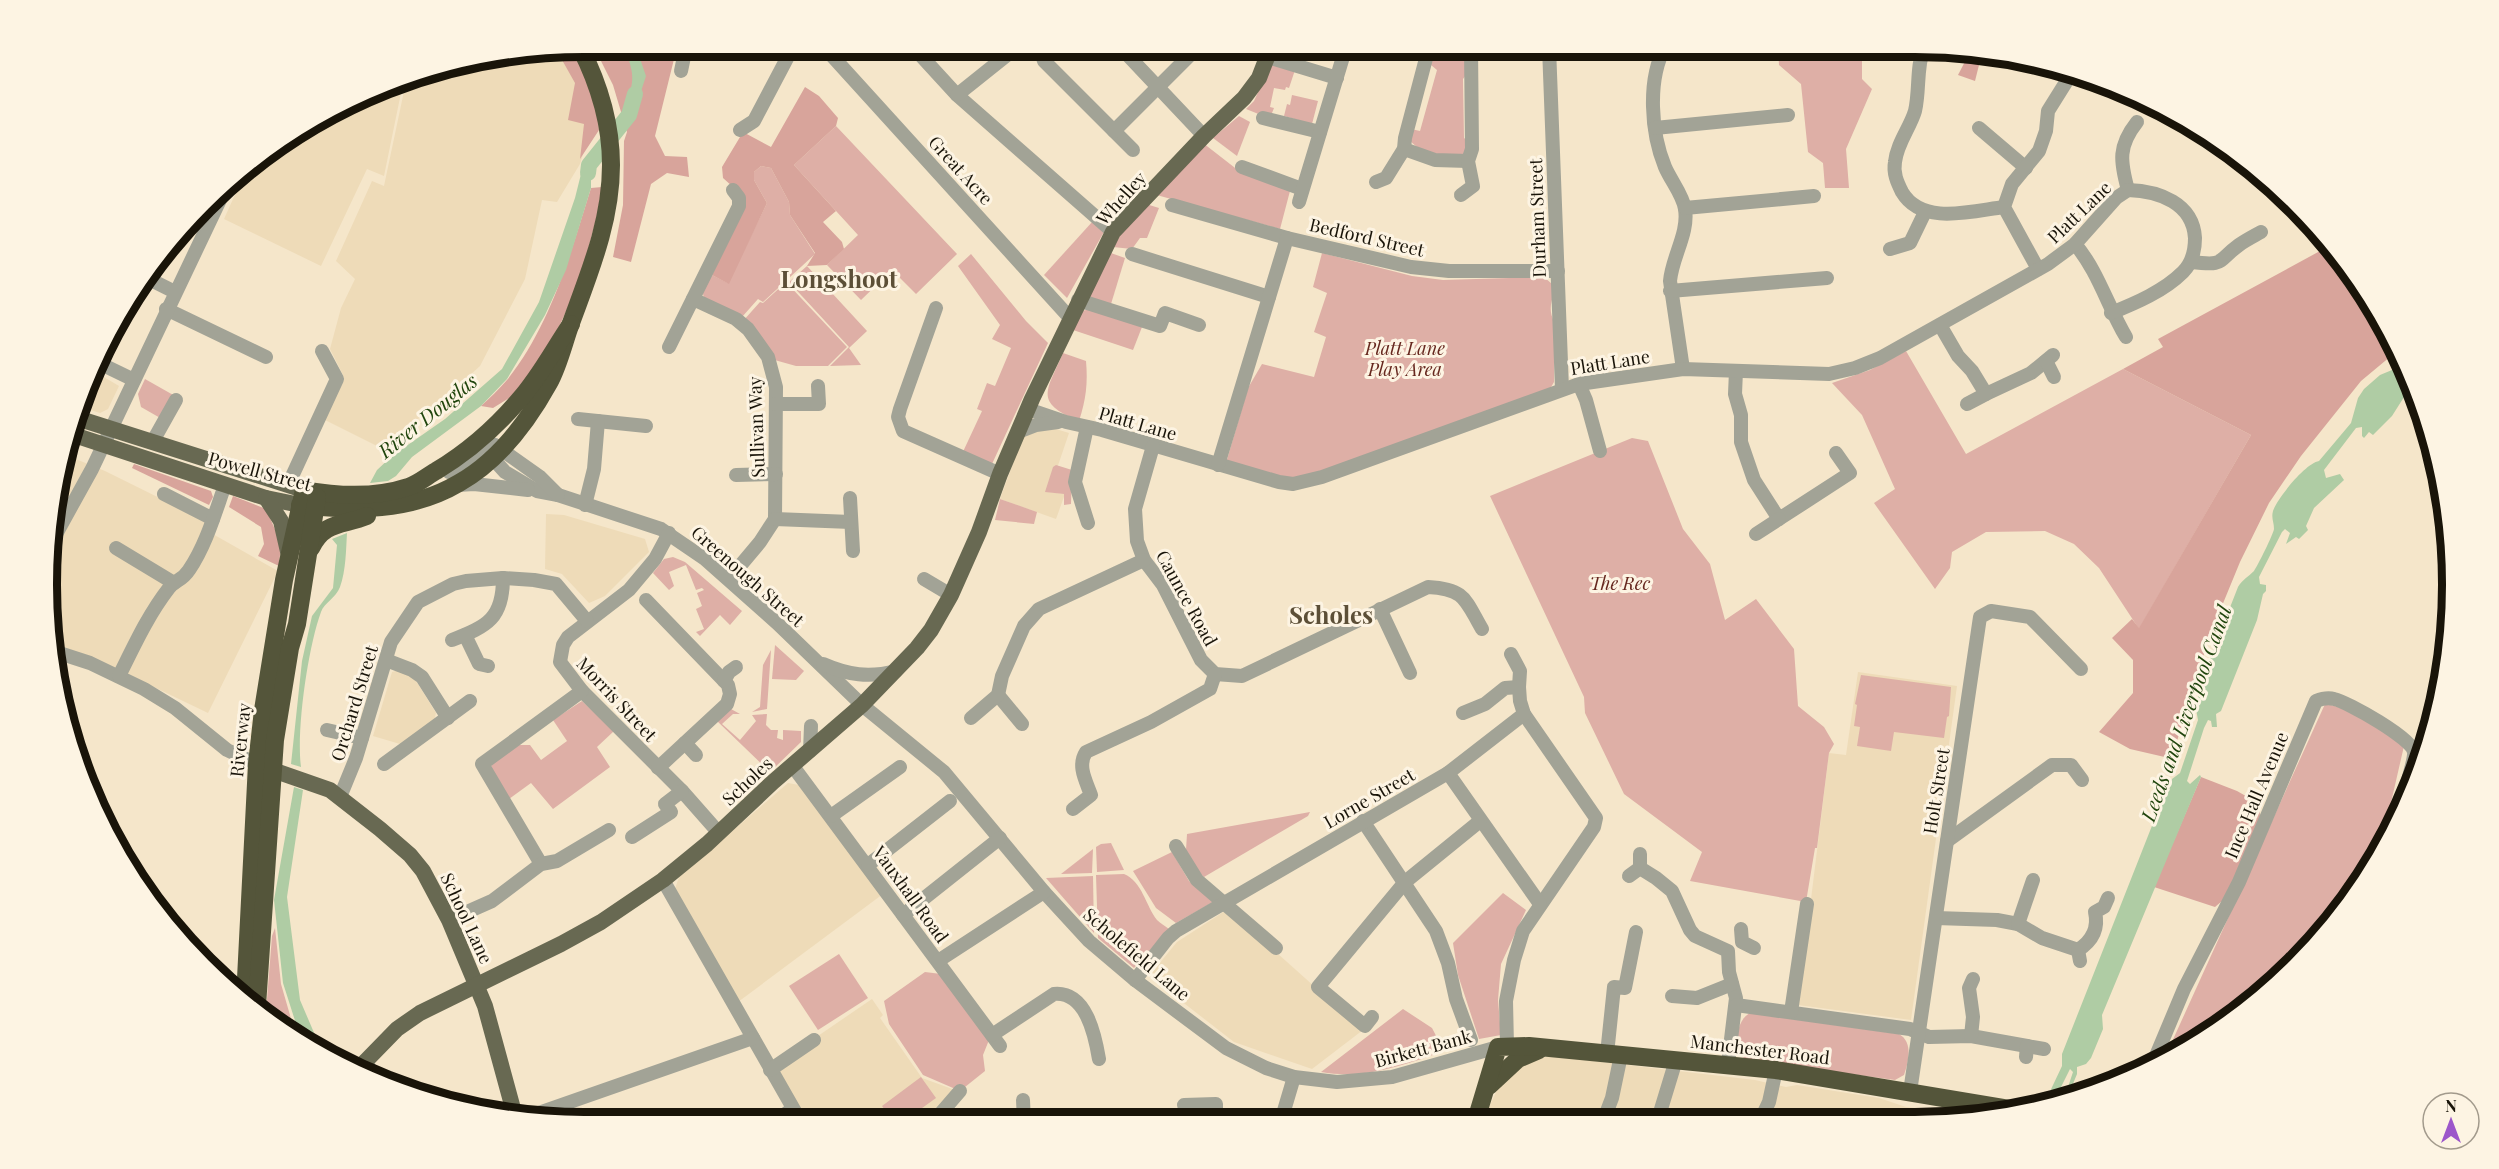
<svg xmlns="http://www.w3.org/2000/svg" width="2499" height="1169" viewBox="0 0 2499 1169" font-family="'Playfair Display',serif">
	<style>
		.built { fill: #eedbb8 }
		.green { fill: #deafa6 }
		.forest { fill: #d8a49b }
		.water { fill: #afcca4 }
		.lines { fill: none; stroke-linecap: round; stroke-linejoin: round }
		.river { stroke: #afcca4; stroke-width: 16 }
		.minor { stroke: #a2a396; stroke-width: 14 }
		.major { stroke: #686952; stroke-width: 16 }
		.highway { stroke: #54553a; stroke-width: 18 }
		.labels { text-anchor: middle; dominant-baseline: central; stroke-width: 6; stroke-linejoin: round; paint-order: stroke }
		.street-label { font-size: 18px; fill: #191409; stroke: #fdf4e3 }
		.park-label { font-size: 18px; font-style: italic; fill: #66271e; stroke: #fdf4e3 }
		.water-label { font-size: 20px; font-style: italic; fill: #20450d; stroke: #fdf4e3 }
		.district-label { font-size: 24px; font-weight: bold; fill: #5c4f37; stroke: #fdf4e3 }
		.rim { fill: none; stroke: #191409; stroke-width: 8 }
	</style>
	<rect width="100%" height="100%" fill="#f5e6ca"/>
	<g class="built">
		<polygon points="558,51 567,63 586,106 584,151 580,164 557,202 542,200 525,279 480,366 433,409 377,446 325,420 343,375 330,349 341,308 355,279 336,261 372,181 384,186 407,77"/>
		<polygon points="404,78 384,176 367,169 321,266 224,219 247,168 315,119"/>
		<polygon points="97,373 119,386 108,409 100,413 84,408"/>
		<polygon points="1046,426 1069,433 1049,492 1065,494 1056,519 1000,499 1022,439 1026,434"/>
		<polygon points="66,455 105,471 208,522 211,533 278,571 208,713 102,662 52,644 47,584 57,480"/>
		<polygon points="546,514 564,515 645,539 649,552 605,596 589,603 562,574 545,569"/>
		<polygon points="399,670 413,676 436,713 434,721 400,744 373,736 392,672"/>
		<polygon points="1858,672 1957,686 1911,1020 1798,1005 1829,753 1846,755"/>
		<polygon points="788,783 799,785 883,894 738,1002 675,889 679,877"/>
		<polygon points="1228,909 1363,1030 1312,1069 1234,1042 1149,976 1177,942"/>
		<polygon points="872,999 883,1015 880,1018 922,1078 955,1090 925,1121 807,1122 780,1079 780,1068 815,1038"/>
		<polygon points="1529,1057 1559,1057 1755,1080 1786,1087 1797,1085 1879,1098 1906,1107 1919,1108 1914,1118 1483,1120 1498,1088"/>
	</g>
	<g class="green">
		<polygon points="1778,47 1806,47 1817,51 1830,53 1844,47 1862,47 1862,79 1872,89 1846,149 1849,188 1825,188 1823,163 1808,152 1801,84 1779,65"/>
		<path d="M1437 50 1465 55 1466 75 1463 79 1464 138 1468 141 1464 155C1445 154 1422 157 1409 139L1411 129 1420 131 1437 70 1431 65 1434 52Z"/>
		<polygon points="1271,64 1295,70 1289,88 1286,87 1285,90 1274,88 1270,107 1274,108 1272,113 1261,115 1246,109 1254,101"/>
		<polygon points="1292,95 1318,101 1312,124 1284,116 1287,104 1290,105"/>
		<polygon points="1239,116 1250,122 1237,156 1213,138"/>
		<polygon points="836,126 957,254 916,294 892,270 861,300 827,265 858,235 794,165"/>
		<polygon points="1203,143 1239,171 1290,191 1280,229 1153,194"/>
		<polygon points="761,166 771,168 789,202 790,215 815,254 763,302 758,299 742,317 704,298 702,290 712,275 728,283 767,203 754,180 754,172"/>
		<polygon points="1146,204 1159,208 1147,238 1140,238 1132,249 1113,247 1114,241"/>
		<polygon points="1093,221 1105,230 1067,298 1044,275"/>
		<polygon points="1108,252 1125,258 1111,304 1088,297"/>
		<path d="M1322 253 1412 276 1443 280 1544 277 1552 284 1555 293C1550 302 1549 312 1554 321V382L1550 389 1321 475 1280 481 1226 463 1248 388 1262 364 1314 377 1326 337 1314 332 1327 293 1313 287Z"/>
		<polygon points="971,254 1026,321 1048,343 992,464 961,456 982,411 977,409 987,383 995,386 1011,348 992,339 1000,325 958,266"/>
		<polygon points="807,266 867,331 849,348 861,365 830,366 849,347 789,282"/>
		<polygon points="786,282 847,347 828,366 796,366 771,359 743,321 760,302 763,303"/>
		<polygon points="1090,309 1142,327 1133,350 1073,330 1082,311"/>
		<polygon points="1906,351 1966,454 2123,369 2251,435 2139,629 2099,568 2074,544 2045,531 1986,532 1952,552 1950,568 1935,589 1874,503 1895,489 1862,415 1832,383 1870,370"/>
		<path d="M1063 353 1086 361C1088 383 1086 400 1079 421 1033 402 1047 391 1063 353Z"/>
		<polygon points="145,379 175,396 162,419 141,407 138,394"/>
		<polygon points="1632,438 1648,441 1683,529 1710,564 1725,620 1756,599 1794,649 1798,706 1824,727 1834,744 1829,753 1817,848 1815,848 1806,902 1690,881 1702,852 1624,794 1585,713 1584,697 1490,496"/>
		<polygon points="1056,465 1072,470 1071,504 1064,505 1064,494 1045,492 1053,467"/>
		<polygon points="1000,499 1037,512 1034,524 995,520"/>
		<polygon points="673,557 685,562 742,611 730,625 720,615 700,636 696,632 704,629 696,609 702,606 697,593 704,590 702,588 696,590 686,565 669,572 674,586 669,590 653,573 664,559"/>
		<polygon points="775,645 804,671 796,680 772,679"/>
		<polygon points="771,650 767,709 752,712 760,707 763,665"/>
		<polygon points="1861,675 1951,687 1949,716 1947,717 1944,738 1894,732 1891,751 1857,746 1860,727 1854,726 1857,705 1855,704"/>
		<polygon points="582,701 614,731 597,747 610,767 553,809 531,783 509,799 491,767 492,764 519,745 530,745 541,760 567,741 553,720"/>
		<path d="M2325 704C2353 708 2380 730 2404 746L2384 833 2342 912 2242 1011 2166 1055Z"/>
		<polygon points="731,709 740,714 733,714 722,724 740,740 756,721 752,715 767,714 766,725 771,730 778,730 777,738 783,740 783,730 801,731 801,742 770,772 717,721"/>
		<polygon points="1310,812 1308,816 1204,877 1199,873 1186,850 1187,834"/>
		<polygon points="1111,843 1124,870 1097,872 1096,847 1101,844"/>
		<polygon points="1093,849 1092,873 1061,874"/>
		<polygon points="1172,852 1189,881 1213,902 1176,923 1156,908 1133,871"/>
		<path d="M1124 874C1142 881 1146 906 1157 920 1160 923 1165 926 1169 929L1134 968 1098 938 1096 875Z"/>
		<polygon points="1093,876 1094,933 1046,878"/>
		<polygon points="1503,893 1526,910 1501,964 1498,1000 1501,1035 1479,1039 1458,975 1453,943"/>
		<polygon points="275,928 281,984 294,1029 266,1012 272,936"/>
		<polygon points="839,954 868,998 818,1030 789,986"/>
		<polygon points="925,972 941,974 989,1040 983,1055 985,1071 960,1091 923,1075 889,1024 884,1001"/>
		<path d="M1403 1009 1432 1028 1444 1051C1404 1065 1365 1080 1321 1072Z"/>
		<path d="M1750 1013 1899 1034C1913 1042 1909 1061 1904 1075L1895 1080 1747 1060 1737 1053C1735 1039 1738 1019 1750 1013Z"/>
		<polygon points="921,1077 936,1098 904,1121 893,1121 882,1106"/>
	</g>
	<g class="forest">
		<polygon points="594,47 677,47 655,136 665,156 687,157 689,177 667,173 651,184 631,262 613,257 623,205 624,141 627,132 613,85"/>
		<polygon points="575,48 595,90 599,130 580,159 584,124 568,120 575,83 557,51"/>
		<polygon points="1970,52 1982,53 1975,81 1958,75"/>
		<polygon points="805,87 819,96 838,118 836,126 794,165 836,211 823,222 842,242 844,249 827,265 807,266 815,253 790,215 789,202 771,168 761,166 754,172 754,180 767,203 729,284 712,275 745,205 733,187 723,178 722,167 743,132 771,147"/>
		<path d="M602 187 597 216 579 283 547 353 511 397 493 408 481 406C490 398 499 389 507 380 550 327 571 252 591 188Z"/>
		<polygon points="2324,239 2362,285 2397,351 2361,381 2301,456 2269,503 2240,562 2210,635 2177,741 2169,758 2130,749 2099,732 2133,693 2133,660 2112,638 2132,619 2139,628 2251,435 2123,369 2163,347 2158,339 2320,251 2317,243"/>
		<polygon points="134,464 211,491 213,497 209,505 132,468"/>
		<polygon points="233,496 266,509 281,543 279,566 258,556 264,544 261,527 229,507"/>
		<polygon points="2201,777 2237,791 2258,803 2261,821 2239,876 2222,901 2215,907 2154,887"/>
	</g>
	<g class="water">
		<path d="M624 47H636L646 76 633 116 624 112C634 81 636 77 624 47Z"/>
		<polygon points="597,143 598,158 591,170 591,188 566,270 545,315 507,379 481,406 412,457 396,476 388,481 370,483 377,470 392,456 445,419 502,369 539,302 575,198 581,174"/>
		<path d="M2404 365 2411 386 2392 416 2373 435 2369 432 2364 438 2362 436V427L2356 428 2324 470 2326 478 2340 474 2344 480 2314 508 2306 526 2308 530 2299 539 2296 537 2286 544 2290 533 2285 529 2282 532 2259 577 2260 584 2266 585V591L2263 594 2257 620 2221 711 2216 714 2217 727H2212L2211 721 2208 720 2204 728 2187 781 2190 784 2200 775 2201 777 2102 1015 2103 1029 2091 1058 2086 1064 2077 1067V1074L2068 1096H2065L2073 1072 2070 1069 2055 1099 2045 1102 2062 1066V1054L2159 808 2172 779 2180 773 2198 720 2196 709 2200 684 2238 587C2242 580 2249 576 2254 571 2258 565 2273 535 2274 529 2274 522 2271 518 2273 511 2278 497 2306 463 2319 461L2351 423 2358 398 2364 389 2380 375Z"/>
		<path d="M347 533C346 549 346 571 340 587 336 598 324 603 321 612 308 647 296 731 301 767L291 764 302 661 312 616 333 588 337 545 332 539Z"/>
		<polygon points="294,787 303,790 287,897 300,1000 318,1042 323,1047 298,1030 283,983 274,900"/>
	</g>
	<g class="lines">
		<polyline class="river" points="588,173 589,165 629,115 635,94"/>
		<g class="minor">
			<polyline points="824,47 1070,318"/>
			<polyline points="913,47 957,95 1113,232"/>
			<polyline points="1039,47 1044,61 1133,150"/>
			<polyline points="1120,47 1204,136"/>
			<polyline points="1230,47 1250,52 1252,47"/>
			<polyline points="1549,47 1562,389"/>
			<path d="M1665 47C1647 80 1651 133 1665 167 1671 181 1683 195 1685 209 1689 233 1672 257 1670 281L1683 369"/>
			<polyline points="1832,47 1834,47"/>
			<path d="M1924 47C1916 68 1920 89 1915 111 1910 128 1897 143 1895 162 1893 173 1897 182 1902 192 1922 226 1972 211 2004 207"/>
			<polyline points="1268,57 1337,78"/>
			<polyline points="681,71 686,47"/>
			<polyline points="957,95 1017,47"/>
			<polyline points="1263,118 1320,132"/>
			<polyline points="1655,128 1788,115"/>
			<polyline points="1979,128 2026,168"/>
			<polyline points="740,130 754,121 793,47"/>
			<polyline points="1114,131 1198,47"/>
			<polyline points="1404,149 1435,160 1468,161"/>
			<polyline points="1242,167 1302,189"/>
			<polyline points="1376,182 1386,178 1404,149 1405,138 1429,47"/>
			<path d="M2128 190C2120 161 2118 146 2137 122"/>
			<polyline points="1461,195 1473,186 1468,161 1472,149 1471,47"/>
			<polyline points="1299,202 1346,47"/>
			<polyline points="1172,205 1287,238 1411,267 1449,271 1558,271"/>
			<polyline points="1685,208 1814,196"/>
			<path d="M2075 244C2098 271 2108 307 2126 337"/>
			<polyline points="1890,249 1910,243 1925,212"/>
			<polyline points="1132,254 1269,297"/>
			<path d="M2191 262C2226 266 2216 262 2239 245 2246 240 2254 236 2261 232"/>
			<polyline points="2038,269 2004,207 2012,184 2039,151 2046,131 2048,111 2068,79"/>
			<polyline points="149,279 175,292"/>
			<polyline points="1670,291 1827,278"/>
			<polyline points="693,299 736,319 748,329 768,357 776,387 775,519 760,542 729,579"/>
			<polyline points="1078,300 1160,326 1165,313 1199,325"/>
			<polyline points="936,308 900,409 898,417 903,431 1000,474"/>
			<polyline points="166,309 266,357"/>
			<path d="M2111 313C2136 303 2164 291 2183 272 2192 263 2195 251 2195 238 2193 203 2159 191 2128 190"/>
			<polyline points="1940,325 1958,356 1972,371 1986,394 2031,373 2053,355"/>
			<polyline points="669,347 739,206 739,198 733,190"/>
			<polyline points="2046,361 2054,377"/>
			<polyline points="101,364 134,380"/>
			<polyline points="1736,371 1735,394 1741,415 1741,442 1754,480 1779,519 1850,473 1836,453"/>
			<polyline points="1579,384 1586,400 1600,451"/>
			<polyline points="776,404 819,404 818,386"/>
			<polyline points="1967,404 1986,394"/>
			<polyline points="1028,409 1066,422 1102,430 1279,482 1293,484 1322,477 1579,384 1683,369 1829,374 1855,368 1880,358 2048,264 2075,244 2116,198 2128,190"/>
			<polyline points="578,419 646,426"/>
			<polyline points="1087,427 1075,482 1088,523"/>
			<polyline points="1018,432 1036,425 1058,422"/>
			<polyline points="153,441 176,400"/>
			<polyline points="477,441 505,472 537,491 558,495 661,529 705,559 777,623 862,705 944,772 1044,892 1089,941 1135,980 1226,1048 1266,1068 1294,1077 1337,1082 1392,1077 1498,1047"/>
			<path d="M1153 446 1135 509 1137 541 1144 560 1163 585 1201 660 1215 674 1242 676 1428 587C1466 589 1465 600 1482 629"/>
			<polyline points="1218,465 1287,238"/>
			<polyline points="449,472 484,448 495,445 540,477 558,495"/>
			<polyline points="736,475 776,474"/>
			<polyline points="288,485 337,379 322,351"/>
			<polyline points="458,485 474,484 528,490"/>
			<polyline points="164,494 213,519"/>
			<polyline points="850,498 853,551"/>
			<polyline points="585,505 594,469 598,421"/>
			<polyline points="775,519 851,522"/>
			<polyline points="669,533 655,559 629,590 568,637 563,645 560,662 582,691 682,791 719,833"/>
			<polyline points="1756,534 1779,519"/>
			<polyline points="50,545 92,469 229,181"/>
			<polyline points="116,548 174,583"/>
			<polyline points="924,579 951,595"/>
			<polyline points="646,600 728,685 730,694 727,704 658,768"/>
			<polyline points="2450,602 2451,602"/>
			<polyline points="1380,609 1410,673"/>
			<polyline points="465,635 479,664 488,666"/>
			<path d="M452 640C488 626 503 618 503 578"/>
			<polyline points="53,651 90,663 144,689 175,708 227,750 257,764"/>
			<polyline points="1511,654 1520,671 1519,687"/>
			<polyline points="386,660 412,670 422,677 448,718"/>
			<path d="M823 664C848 675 869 678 896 671"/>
			<path d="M119 676C134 646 148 615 169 588 175 580 182 581 189 570 206 545 215 513 225 485"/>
			<polyline points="724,681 729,672 736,667"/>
			<polyline points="998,695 1022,724"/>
			<polyline points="1463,713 1485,704 1505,688 1519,687 1520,701 1524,714 1596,818 1594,827 1523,931 1514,960 1506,1001 1507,1046"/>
			<polyline points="971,718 998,695 1002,676 1024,626 1039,609 1144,560"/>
			<polyline points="327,730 362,738"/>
			<polyline points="685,743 696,755"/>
			<polyline points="810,751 811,726"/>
			<polyline points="384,764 470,701"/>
			<polyline points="792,765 1000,1046"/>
			<polyline points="1448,773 1540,904"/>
			<polyline points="340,797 356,758 391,642 418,602 453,584 466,581 503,578 534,580 556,584 587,621"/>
			<path d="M1073 809 1091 795C1086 781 1077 766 1086 752L1151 722 1210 689 1215 674"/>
			<polyline points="831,816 900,767"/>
			<polyline points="1363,821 1436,931 1448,963 1456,999 1471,1040"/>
			<polyline points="632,837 671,812 665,804 682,791"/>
			<polyline points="1947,841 2052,765 2071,765 2082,780"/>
			<polyline points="1176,846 1197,880 1276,948"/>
			<polyline points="541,864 482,764 582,691"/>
			<polyline points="868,865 950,801"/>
			<polyline points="1640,868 1656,878 1672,891 1690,930 1695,936 1728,951 1729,972 1736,998 1728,1064"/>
			<polyline points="1629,876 1640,868 1640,854"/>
			<polyline points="663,880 801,1122"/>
			<polyline points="903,915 1000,838"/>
			<polyline points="1936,918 1997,920 2018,924 2042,938 2078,950 2080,961"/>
			<polyline points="449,920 492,901 541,864 557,861 609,830"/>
			<polyline points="2018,924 2033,880"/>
			<polyline points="1741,929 1742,942 1754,948"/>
			<path d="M2078 950C2092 941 2099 929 2095 912L2104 907 2108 898"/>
			<polyline points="938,961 1044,892"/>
			<polyline points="1135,980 1168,938 1176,931 1448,773 1524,714"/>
			<polyline points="1672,996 1697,998 1732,984"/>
			<polyline points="1736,1005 1910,1029 1929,1037 1971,1036 2027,1046"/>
			<polyline points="1791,1012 1807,904"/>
			<polyline points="1372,1017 1365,1026 1318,987 1405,882 1480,821"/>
			<path d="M992 1035 1054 994C1086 991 1095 1035 1099 1059"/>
			<polyline points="1971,1036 1973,1017 1969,988 1973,979"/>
			<polyline points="1607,1054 1614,987 1625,988 1636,932"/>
			<polyline points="2026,1057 2027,1046 2044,1049"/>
			<polyline points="365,1061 377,1080"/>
			<path d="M2153 1063 2184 989 2239 882 2316 701C2321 699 2327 697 2334 699 2348 702 2413 739 2414 752 2415 759 2402 801 2399 812"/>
			<polyline points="770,1070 814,1040"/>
			<polyline points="1910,1092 1980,617 1991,611 2030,617 2081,669"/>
			<polyline points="1023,1100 1024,1121"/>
			<polyline points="1184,1105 1216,1104 1216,1120"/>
			<polyline points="527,1117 753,1038"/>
			<polyline points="1956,1118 1964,1101"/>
			<polyline points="1604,1119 1612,1098 1621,1055"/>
			<polyline points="1658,1119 1676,1060"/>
			<polyline points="1761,1119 1769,1102 1776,1070"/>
			<polyline points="1276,1120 1283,1114 1294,1077"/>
			<polyline points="934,1121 960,1091"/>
			<polyline points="775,1122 792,1109"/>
		</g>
		<g class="major">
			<polyline points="80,419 304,490"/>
			<polyline points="74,435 266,498 300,505"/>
			<polyline points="266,498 281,521 289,556"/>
			<polyline points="261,766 330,790 380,829 410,855 423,871 449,920 485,1006 515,1116"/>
			<polyline points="358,1069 397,1029 420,1013 561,944 601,922 663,880 707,844 773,782 862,705 917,648 931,630 951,595 979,532 1000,474 1032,399 1113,232 1204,136 1244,98 1259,78 1271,47"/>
		</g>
		<g class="highway">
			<path d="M300 505C354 511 410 512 459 483 498 461 528 421 549 383 559 365 564 342 571 323 590 271 611 221 611 165 611 124 599 84 580 47"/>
			<path d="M311 548C324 521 342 526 367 516"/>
			<path d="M245 998 257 764 263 710 284 580 304 490C338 496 375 498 408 487 418 484 427 476 436 471 466 453 496 427 519 400 539 378 554 349 571 324"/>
			<polyline points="257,1006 275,740 290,648 297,624 317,497"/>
			<polyline points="1489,1086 1518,1059 1539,1050"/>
			<polyline points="1476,1120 1498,1047 1529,1046 1776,1070 2015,1110"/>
		</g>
	</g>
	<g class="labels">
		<g class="street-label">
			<text transform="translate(961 170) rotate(48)">Great Acre</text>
			<text transform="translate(1121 198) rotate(-48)">Whelley</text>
			<text transform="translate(2079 212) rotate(-44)">Platt Lane</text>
			<text transform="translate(1537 218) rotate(-92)">Durham Street</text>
			<text transform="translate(1367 237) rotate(13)">Bedford Street</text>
			<text transform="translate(1610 362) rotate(-9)">Platt Lane</text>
			<text transform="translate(1138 423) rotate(16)">Platt Lane</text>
			<text transform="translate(756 427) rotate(-92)">Sullivan Way</text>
			<text transform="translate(260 471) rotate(15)">Powell Street</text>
			<text transform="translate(748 576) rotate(41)">Greenough Street</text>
			<text transform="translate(1187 598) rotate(61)">Caunce Road</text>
			<text transform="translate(617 699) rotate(47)">Morris Street</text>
			<text transform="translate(354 703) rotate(-73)">Orchard Street</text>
			<text transform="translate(240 740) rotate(-84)">Riverway</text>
			<text transform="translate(747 781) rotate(-43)">Scholes</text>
			<text transform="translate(1936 791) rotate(-81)">Holt Street</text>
			<text transform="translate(2256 795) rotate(-67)">Ince Hall Avenue</text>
			<text transform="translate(1369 798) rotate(-30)">Lorne Street</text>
			<text transform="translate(911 894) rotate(54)">Vauxhall Road</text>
			<text transform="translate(467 918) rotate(65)">School Lane</text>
			<text transform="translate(1137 954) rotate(40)">Scholefield Lane</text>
			<text transform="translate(1423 1048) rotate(-15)">Birkett Bank</text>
			<text transform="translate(1760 1049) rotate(7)">Manchester Road</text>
		</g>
		<g class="park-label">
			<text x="1405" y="348">Platt Lane<tspan x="1405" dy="21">Play Area</tspan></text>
			<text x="1620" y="583">The Rec</text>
		</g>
		<g class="water-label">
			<text transform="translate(427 415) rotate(-39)">River Douglas</text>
			<text transform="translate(2185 713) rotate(-70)">Leeds and Liverpool Canal</text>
		</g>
		<g class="district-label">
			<text x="839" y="278">Longshoot</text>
			<text x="1331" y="614">Scholes</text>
		</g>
	</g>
	<path d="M0 0H2499V1169H0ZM584 57H1915A527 527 0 0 1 2442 584V585A527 527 0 0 1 1915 1112H584A527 527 0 0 1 57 585V584A527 527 0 0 1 584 57Z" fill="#fdf4e3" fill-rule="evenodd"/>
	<path class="rim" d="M584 57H1915A527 527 0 0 1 2442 584V585A527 527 0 0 1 1915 1112H584A527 527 0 0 1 57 585V584A527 527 0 0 1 584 57Z"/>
	<g transform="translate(2451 1121)"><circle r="28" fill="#fdf4e3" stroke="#a29a8c" stroke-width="1.5"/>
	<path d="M0-4.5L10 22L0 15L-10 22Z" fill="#9c56ca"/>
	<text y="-9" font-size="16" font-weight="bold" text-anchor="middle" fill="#191409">N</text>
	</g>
</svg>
